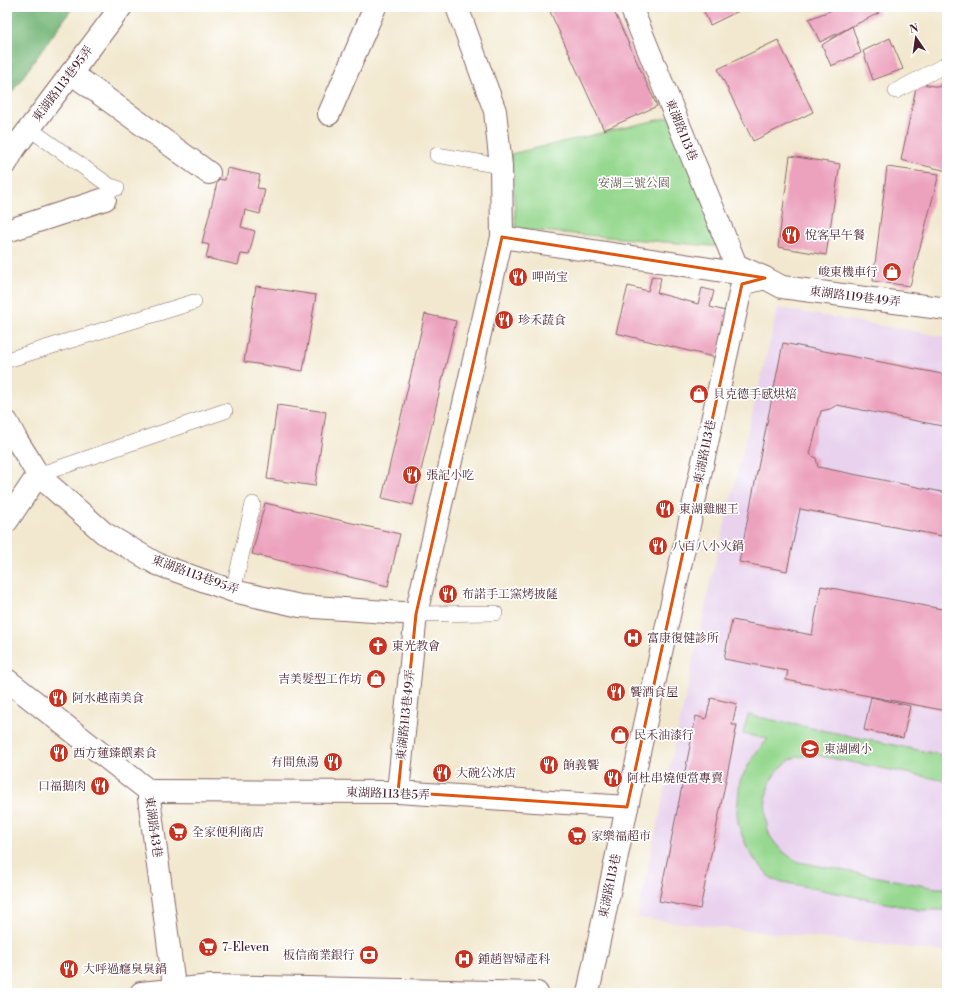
<svg xmlns="http://www.w3.org/2000/svg" width="954" height="1000" viewBox="0 0 954 1000" font-family="'Libre Bodoni','Noto Serif TC',serif">
	<style>
		.built { fill: #e8d2ee }
		.green { fill: #96d88f; stroke: #707c5d }
		.forest { fill: #78b87a; stroke: #616c52 }
		.building { fill: #eca1bd }
		.lines { fill: none; stroke-linecap: round; stroke-linejoin: round }
		.lane-casing { stroke: #856564; stroke-width: 16 }
		.street-casing { stroke: #856564; stroke-width: 24 }
		.secondary-casing { stroke: #856564; stroke-width: 24 }
		.lane { stroke: #fff; stroke-width: 15 }
		.street { stroke: #fff; stroke-width: 22 }
		.secondary { stroke: #fff; stroke-width: 22 }
		.marked { fill: none; stroke: #e0560e; stroke-width: 3; stroke-linejoin: round }
		.labels { text-anchor: middle; dominant-baseline: central; stroke-width: 3.5; stroke-linejoin: round; paint-order: stroke }
		.street-label { font-size: 12px; fill: #4a1f2b; stroke: #fff }
		.park-label { font-size: 12px; fill: #615649; stroke: #fff }
		.poi-label { font-size: 12px; fill: #4a1f2b; stroke: #fff; text-anchor: start }
	</style>
	<rect width="100%" height="100%" fill="#fff"/>
	<filter id="ink" filterUnits="userSpaceOnUse"><feTurbulence type="fractalNoise" baseFrequency=".025" numOctaves="2"/><feDisplacementMap in="SourceGraphic" scale="8" xChannelSelector="R" yChannelSelector="G"/><feConvolveMatrix kernelMatrix="1 2 1 2 8 2 1 2 1" color-interpolation-filters="sRGB"/></filter>
	<filter id="wash" filterUnits="userSpaceOnUse"><feTurbulence type="fractalNoise" baseFrequency=".012" numOctaves="4" result="noise"/><feDisplacementMap in="SourceGraphic" scale="16" xChannelSelector="R" yChannelSelector="G"/><feGaussianBlur stdDeviation="0.9" result="paint"/><feColorMatrix in="noise" values="0 0 0 0 0 0 0 0 0 0 0 0 0 0 0 0 0 1.4 0 .05"/><feComposite in="paint" operator="in"/></filter>
	<g filter="url(#wash)">
		<rect width="100%" height="100%" fill="#f2e8cf"/>
		<polygon class="built" points="778,308 947,337 947,952 637,918 711,580"/>
		<g class="green">
			<polygon points="670,117 723,247 516,229 511,154"/>
			<path d="M748 715 947 756V781L815 755C807 756 798 756 791 759 788 761 786 763 784 765 768 777 764 796 766 815 766 822 767 829 770 836 774 842 780 850 786 854 790 857 795 860 799 862L936 888H947V910H920L773 880 755 860 747 847 742 835 738 823 737 811 740 781 754 755 768 739 743 734Z"/>
		</g>
		<polygon class="forest" points="7,7 73,7 7,99"/>
		<g id="blocks">
			<g class="building">
				<polygon points="548,7 612,7 657,106 604,130"/>
				<polygon points="702,7 747,7 710,25"/>
				<polygon points="837,7 876,7 879,13 820,42 809,19 837,8"/>
				<polygon points="852,26 861,53 831,66 822,45"/>
				<polygon points="890,38 903,69 873,80 863,51"/>
				<polygon points="778,40 813,112 753,141 718,69"/>
				<polygon points="947,74 947,171 901,160 917,83 939,87"/>
				<polygon points="790,156 840,164 826,255 778,247"/>
				<polygon points="887,167 939,174 910,286 873,281"/>
				<polygon points="227,168 260,175 257,188 265,189 260,214 245,210 241,227 255,231 249,255 241,254 238,265 206,258 209,245 202,243 218,179 225,180"/>
				<polygon points="652,276 661,278 657,293 698,304 702,288 714,291 710,307 729,312 717,358 616,333 628,286 648,291"/>
				<polygon points="256,286 316,295 303,371 244,362"/>
				<polygon points="425,314 456,321 413,505 382,498"/>
				<polygon points="783,343 947,375 947,427 837,405 830,409 821,411 810,454 816,458 818,467 947,493 947,537 800,509 787,571 739,562"/>
				<polygon points="277,405 326,412 315,486 267,479"/>
				<polygon points="265,503 400,534 388,586 252,554"/>
				<polygon points="821,586 947,610 947,711 786,680 788,671 724,659 732,620 812,635"/>
				<polygon points="871,697 910,706 903,738 864,730"/>
				<polygon points="711,698 737,704 732,725 737,725 700,909 659,901 696,716 706,719"/>
			</g>
		</g>
	</g>
	<g filter="url(#ink)">
		<use href="#blocks" fill-opacity="0" stroke="#856564" stroke-width="1"/>
		<g class="lines">
			<defs>
				<g id="lane">
					<polyline points="896,91 947,64"/>
					<polyline points="30,129 110,186 117,188"/>
					<polyline points="437,155 501,166"/>
					<polyline points="7,360 194,302"/>
					<polyline points="38,475 225,411"/>
					<polyline points="233,591 253,504"/>
					<polyline points="416,614 495,613"/>
				</g>
				<g id="street">
					<polyline points="457,7 495,111 501,166 502,237 762,277"/>
					<polyline points="631,7 736,265 765,278 782,287 947,309"/>
					<polyline points="71,73 209,173"/>
					<polyline points="329,114 375,7"/>
					<polyline points="7,162 14,149 121,7"/>
					<polyline points="7,231 105,199"/>
					<polyline points="7,422 16,439 28,458 38,475 104,533 157,564 233,591 300,606 416,614"/>
					<polyline points="7,521 38,475"/>
					<polyline points="7,680 149,791 149,798 175,993"/>
					<polyline points="149,791 398,792 627,807"/>
					<polyline points="398,792 416,614 502,237"/>
					<polyline points="588,993 627,807 742,284 765,278"/>
				</g>
				<polyline id="secondary" points="141,993 211,986 537,993"/>
			</defs>
			<use href="#lane" class="lane-casing"/>
			<use href="#street" class="street-casing"/>
			<use href="#secondary" class="secondary-casing"/>
			<use href="#lane" class="lane"/>
			<use href="#street" class="street"/>
			<use href="#secondary" class="secondary"/>
		</g>
	</g>
	<path class="marked" d="M502 237 765 278 742 284 627 807 398 792 416 614Z"/>
	<defs>
		<symbol id="restaurant-disc" viewBox="-11 -11 22 22"><circle r="9.5" fill="#c8321e" stroke="#fff"/><path d="M-5-6h1v4h1v-4h1v4h1v-4h1v5L-1.5 .5V6h-2V.5L-5-1ZM5-6V6H3V1.5H1.5Q1.5-4 5-6Z" fill="#fff"/></symbol>
		<symbol id="shop-disc" viewBox="-11 -11 22 22"><circle r="9.5" fill="#c8321e" stroke="#fff"/><path d="M-5-2.5h2.3a2.7 3.5 0 0 1 5.4 0H5L5.5 6h-11ZM-1.5-2.5h3a1.5 2.3 0 0 0-3 0Z" fill="#fff"/></symbol>
		<symbol id="hospital-disc" viewBox="-11 -11 22 22"><circle r="9.5" fill="#c8321e" stroke="#fff"/><path d="M-5-5h3v3.5h4V-5h3V5h-3V1.5h-4V5h-3Z" fill="#fff"/></symbol>
		<symbol id="church-disc" viewBox="-11 -11 22 22"><circle r="9.5" fill="#c8321e" stroke="#fff"/><path d="M-1.2-6h2.4v3.5h3.3v2.4h-3.3V6h-2.4V-.1h-3.3v-2.4h3.3Z" fill="#fff"/></symbol>
		<symbol id="school-disc" viewBox="-11 -11 22 22"><circle r="9.5" fill="#c8321e" stroke="#fff"/><path d="M0-5L7-2L0 1L-7-2ZM-4 1L0 2.5L4 1V4Q0 6-4 4Z" fill="#fff"/></symbol>
		<symbol id="supermarket-disc" viewBox="-11 -11 22 22"><circle r="9.5" fill="#c8321e" stroke="#fff"/><path d="M-6-5.5h2.5l.6 2H6L4.5 2H-2.5L-4.4-4H-6ZM-1.5 3.2a1.3 1.3 0 1 0 .1 0ZM3 3.2a1.3 1.3 0 1 0 .1 0Z" fill="#fff"/></symbol>
		<symbol id="bank-disc" viewBox="-11 -11 22 22"><circle r="9.5" fill="#c8321e" stroke="#fff"/><path d="M-6-4H6V4H-6ZM0-2.3a2.3 2.3 0 1 0 0 4.6a2.3 2.3 0 1 0 0-4.6Z" fill="#fff"/></symbol>
	</defs>
	<g fill-rule="evenodd">
		<use href="#restaurant-disc" x="780" y="224" width="22" height="22"/>
		<use href="#shop-disc" x="881" y="261" width="22" height="22"/>
		<use href="#restaurant-disc" x="507" y="266" width="22" height="22"/>
		<use href="#restaurant-disc" x="493" y="309" width="22" height="22"/>
		<use href="#shop-disc" x="688" y="383" width="22" height="22"/>
		<use href="#restaurant-disc" x="401" y="464" width="22" height="22"/>
		<use href="#restaurant-disc" x="654" y="498" width="22" height="22"/>
		<use href="#restaurant-disc" x="647" y="535" width="22" height="22"/>
		<use href="#restaurant-disc" x="437" y="583" width="22" height="22"/>
		<use href="#hospital-disc" x="622" y="627" width="22" height="22"/>
		<use href="#church-disc" x="367" y="635" width="22" height="22"/>
		<use href="#shop-disc" x="365" y="668" width="22" height="22"/>
		<use href="#restaurant-disc" x="605" y="681" width="22" height="22"/>
		<use href="#restaurant-disc" x="47" y="687" width="22" height="22"/>
		<use href="#shop-disc" x="609" y="724" width="22" height="22"/>
		<use href="#school-disc" x="799" y="738" width="22" height="22"/>
		<use href="#restaurant-disc" x="48" y="742" width="22" height="22"/>
		<use href="#restaurant-disc" x="322" y="751" width="22" height="22"/>
		<use href="#restaurant-disc" x="538" y="754" width="22" height="22"/>
		<use href="#restaurant-disc" x="431" y="762" width="22" height="22"/>
		<use href="#restaurant-disc" x="602" y="767" width="22" height="22"/>
		<use href="#restaurant-disc" x="89" y="775" width="22" height="22"/>
		<use href="#supermarket-disc" x="167" y="821" width="22" height="22"/>
		<use href="#supermarket-disc" x="566" y="825" width="22" height="22"/>
		<use href="#supermarket-disc" x="197" y="936" width="22" height="22"/>
		<use href="#bank-disc" x="358" y="944" width="22" height="22"/>
		<use href="#hospital-disc" x="453" y="948" width="22" height="22"/>
		<use href="#restaurant-disc" x="58" y="958" width="22" height="22"/>
	</g>
	<g class="labels">
		<g class="street-label">
			<text transform="translate(63 84) rotate(-53)">東湖路113巷95弄</text>
			<text transform="translate(681 130) rotate(68)">東湖路113巷</text>
			<text transform="translate(855 297) rotate(7)">東湖路119巷49弄</text>
			<text transform="translate(705 452) rotate(-78)">東湖路113巷</text>
			<text transform="translate(195 575) rotate(20)">東湖路113巷95弄</text>
			<text transform="translate(406 715) rotate(-84)">東湖路113巷49弄</text>
			<text transform="translate(388 794) rotate(2)">東湖路113巷5弄</text>
			<text transform="translate(153 827) rotate(82)">東湖路43巷</text>
			<text transform="translate(610 886) rotate(-78)">東湖路113巷</text>
		</g>
		<g class="park-label">
			<text x="634" y="183">安湖三號公園</text>
		</g>
		<g class="poi-label">
			<text x="805" y="235">悅客早午餐</text>
			<text x="878" y="272" text-anchor="end">峻東機車行</text>
			<text x="532" y="277">呷尚宝</text>
			<text x="518" y="320">珍禾蔬食</text>
			<text x="713" y="394">貝克德手感烘焙</text>
			<text x="426" y="475">張記小吃</text>
			<text x="679" y="509">東湖雞腿王</text>
			<text x="672" y="546">八百八小火鍋</text>
			<text x="462" y="594">布諾手工窯烤披薩</text>
			<text x="647" y="638">富康復健診所</text>
			<text x="392" y="646">東光教會</text>
			<text x="362" y="679" text-anchor="end">吉美髮型工作坊</text>
			<text x="630" y="692">饗酒食屋</text>
			<text x="72" y="698">阿水越南美食</text>
			<text x="634" y="735">民禾油漆行</text>
			<text x="824" y="749">東湖國小</text>
			<text x="73" y="753">西方蓮臻饌素食</text>
			<text x="319" y="762" text-anchor="end">有間魚湯</text>
			<text x="563" y="765">餉義饗</text>
			<text x="456" y="773">大碗公冰店</text>
			<text x="627" y="778">阿杜串燒便當專賣</text>
			<text x="86" y="786" text-anchor="end">口福鵝肉</text>
			<text x="192" y="832">全家便利商店</text>
			<text x="591" y="836">家樂福超市</text>
			<text x="222" y="947">7-Eleven</text>
			<text x="355" y="955" text-anchor="end">板信商業銀行</text>
			<text x="478" y="959">鍾趙智婦產科</text>
			<text x="83" y="969">大呼過癮臭臭鍋</text>
		</g>
	</g>
	<rect width="954" height="1000" fill="none" stroke="#fff" stroke-width="24"/>
	<g transform="translate(916 38) rotate(347)" stroke="#ffffff" stroke-width="3" paint-order="stroke">
	<path d="M0-3L7 15L0 10L-7 15Z" fill="#4a1f2b"/>
	<text y="-6" font-size="11" font-weight="bold" text-anchor="middle" fill="#4a1f2b">N</text>
	</g>
</svg>
